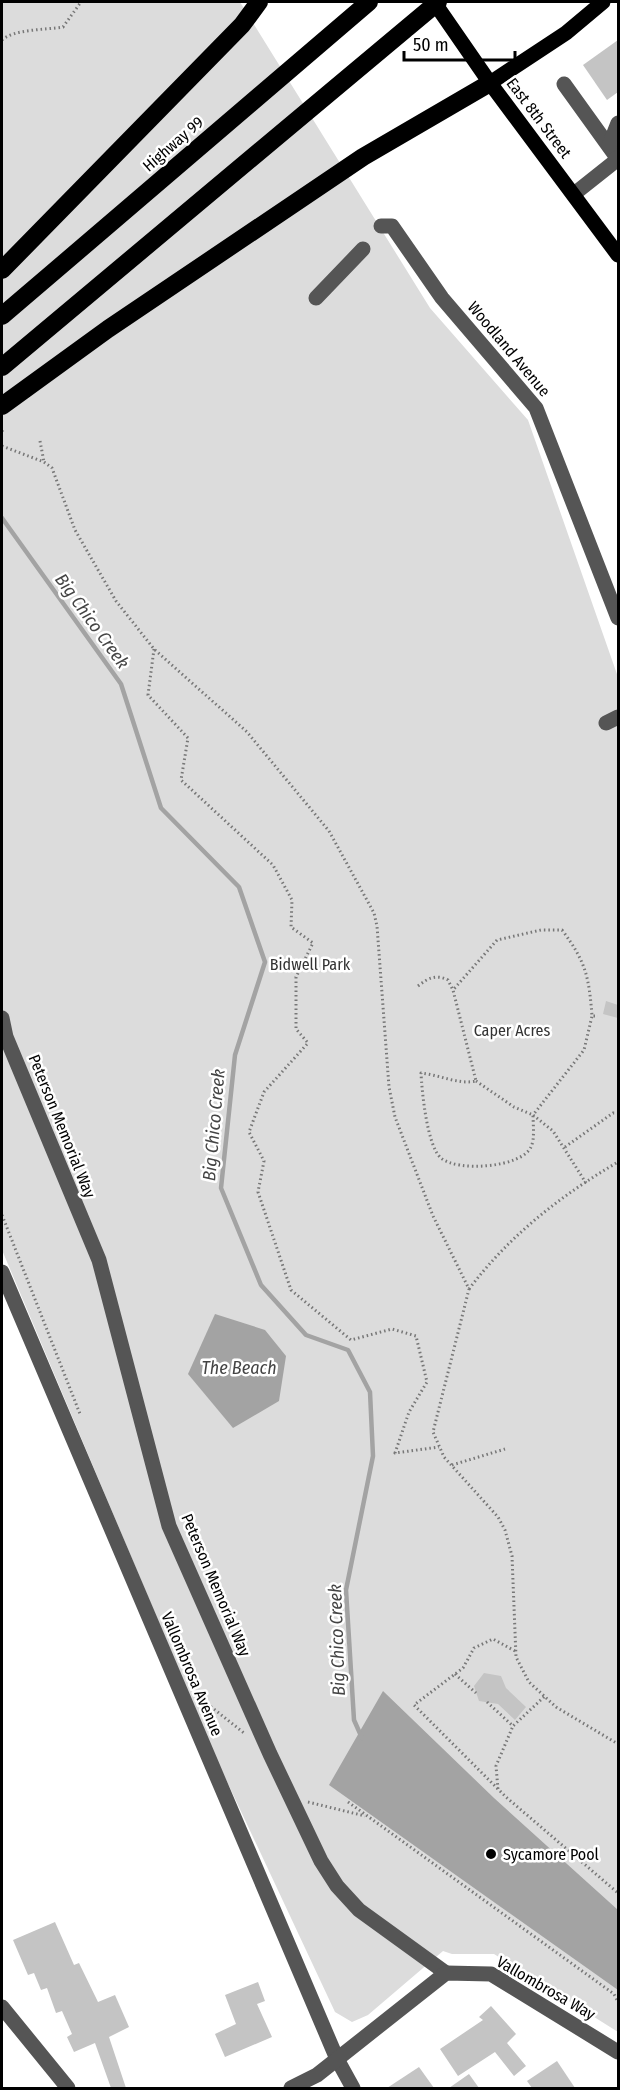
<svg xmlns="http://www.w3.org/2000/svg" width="620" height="2090" viewBox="0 0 620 2090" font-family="'Fira Sans Condensed',sans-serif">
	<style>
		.green { fill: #dcdcdc }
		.water { fill: #a3a3a3 }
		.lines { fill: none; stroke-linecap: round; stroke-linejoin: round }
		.stream { stroke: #a3a3a3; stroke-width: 4.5 }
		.building { fill: #c4c4c4 }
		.path { stroke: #777; stroke-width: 3; stroke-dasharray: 1.5 3; stroke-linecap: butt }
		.minor { stroke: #555; stroke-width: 15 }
		.major { stroke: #000; stroke-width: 15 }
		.highway { stroke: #000; stroke-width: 18 }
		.poi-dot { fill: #000; stroke: #fff; stroke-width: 2 }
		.labels { text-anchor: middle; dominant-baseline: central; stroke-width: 5; stroke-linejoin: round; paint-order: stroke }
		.street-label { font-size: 16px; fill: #000; stroke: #fff }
		.park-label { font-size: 16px; fill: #333; stroke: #fff }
		.poi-label { font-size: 16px; fill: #000; stroke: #fff; text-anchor: start }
		.water-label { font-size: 18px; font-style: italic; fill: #444; stroke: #fff }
	</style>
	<rect width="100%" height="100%" fill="#fff"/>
	<polygon class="green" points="2,2 240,2 430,308 528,420 618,677 618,2032 494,1954 452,1954 443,1951 368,2015 352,2022 335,2012 216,1758 2,1250"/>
	<g class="water">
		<polygon points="215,1314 265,1330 286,1356 279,1401 233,1428 188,1374"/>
		<polygon points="383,1691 494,1798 618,1910 618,1990 329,1785"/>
	</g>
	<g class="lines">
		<polyline class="stream" points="2,518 121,684 161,808 239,887 265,962 235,1055 221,1188 261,1285 306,1335 348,1350 370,1392 373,1456 346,1590 354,1720 362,1738"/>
	</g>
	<g class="building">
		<polygon points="618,40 618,92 607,100 583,65"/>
		<polygon points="606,1001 618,1005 618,1018 603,1014"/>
		<polygon points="484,1673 501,1676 506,1688 526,1707 515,1720 498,1704 479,1701 474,1686"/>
		<polygon points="55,1922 74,1965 79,1963 98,2002 115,1995 129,2027 109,2037 126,2088 111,2088 95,2043 74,2052 67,2037 72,2034 62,2011 56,2013 47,1988 41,1990 34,1973 28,1975 13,1940"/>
		<polygon points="258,1982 265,2001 257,2004 272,2037 225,2057 215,2034 236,2024 225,1995"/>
		<polygon points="491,2006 516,2034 507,2043 526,2066 514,2076 495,2052 458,2076 440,2049 483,2020 479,2017"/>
		<polygon points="557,2061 575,2088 532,2088 527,2081"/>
		<polygon points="419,2067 434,2088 387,2088"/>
		<polygon points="469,2074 479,2088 449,2088"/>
	</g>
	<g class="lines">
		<g class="path">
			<path d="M2 40C14 29 45 30 63 27L81 2"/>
			<polyline points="2,431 5,428"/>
			<polyline points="40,441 44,462"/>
			<polyline points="2,446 44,462 52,468 75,530 116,601 154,649 247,732 329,831 374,913 377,926 389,1087 395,1117 433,1216 469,1289 433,1432 444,1457 498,1517 505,1530 512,1556 516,1657 529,1682 556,1707 618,1744"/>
			<polyline points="154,649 148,695 188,738 181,780 273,865 292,900 291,927 313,943 296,977 296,1029 308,1043 264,1092 249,1132 264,1161 258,1192 291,1290 351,1340 392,1329 416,1336 427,1382 409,1412 395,1453 439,1447"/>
			<path d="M418 986C428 978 436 974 448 980L453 990"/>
			<path d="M476 1081 514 1107 533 1115C533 1124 535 1139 531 1147 521 1168 457 1172 441 1158 427 1146 422 1092 421 1073 440 1075 459 1085 476 1081L453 990 497 940 541 930H562C586 962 589 977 592 1016H598"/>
			<polyline points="565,1147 613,1113 618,1113"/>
			<polyline points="586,1183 553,1131 533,1115 584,1050 592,1016"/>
			<polyline points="2,1215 80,1414"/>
			<path d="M469 1289C510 1235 560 1196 618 1162"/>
			<polyline points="452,1465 505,1449"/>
			<polyline points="515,1651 493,1639 474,1648 463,1668 414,1705 506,1797 618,1893"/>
			<polyline points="455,1674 476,1693"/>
			<polyline points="200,1698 244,1733"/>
			<polyline points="487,1702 513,1726 545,1696"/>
			<polyline points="498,1789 496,1766 513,1726"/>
			<polyline points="308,1802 365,1816"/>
			<polyline points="348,1802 614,1994 618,2002"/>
		</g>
		<g class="minor">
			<polyline points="564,84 618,159 574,194"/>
			<polyline points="609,146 618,123"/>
			<polyline points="381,226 392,226 442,298 536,408 618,618"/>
			<polyline points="316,298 363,249"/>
			<polyline points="606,723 618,717"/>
			<polyline points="2,1018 6,1037 99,1260 169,1526 270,1754 321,1861 337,1886 359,1910 446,1973"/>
			<polyline points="2,1272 337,2059 353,2088"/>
			<polyline points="2,2007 68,2088"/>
			<polyline points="291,2088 317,2075 446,1973 491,1974 618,2052"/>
		</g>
		<g class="major">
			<polyline points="434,2 490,83 618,255"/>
			<polyline points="490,83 566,33 603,2"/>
		</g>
		<g class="highway">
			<polyline points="2,270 242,25 259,2"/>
			<polyline points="2,316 369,2"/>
			<polyline points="2,367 438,2"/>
			<polyline points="2,406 108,329 363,157 490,83"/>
		</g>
	</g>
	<circle class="poi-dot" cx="491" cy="1854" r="6"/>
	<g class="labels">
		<g class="street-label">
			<text transform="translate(539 118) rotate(53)">East 8th Street</text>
			<text transform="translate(173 144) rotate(-41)">Highway 99</text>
			<text transform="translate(509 349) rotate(50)">Woodland Avenue</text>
			<text transform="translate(62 1126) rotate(68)">Peterson Memorial Way</text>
			<text transform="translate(216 1585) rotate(67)">Peterson Memorial Way</text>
			<text transform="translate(192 1674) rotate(67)">Vallombrosa Avenue</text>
			<text transform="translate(546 1988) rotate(30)">Vallombrosa Way</text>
		</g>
		<g class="park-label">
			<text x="310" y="964">Bidwell Park</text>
			<text x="512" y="1030">Caper Acres</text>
		</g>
		<g class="poi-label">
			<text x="503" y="1854">Sycamore Pool</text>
		</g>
		<g class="water-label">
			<text transform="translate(92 621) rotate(54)">Big Chico Creek</text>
			<text transform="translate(214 1125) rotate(-85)">Big Chico Creek</text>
			<text x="239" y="1368">The Beach</text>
			<text transform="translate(337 1640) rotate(-92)">Big Chico Creek</text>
		</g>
	</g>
	<rect width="620" height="2090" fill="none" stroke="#000000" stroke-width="6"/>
	<path d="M404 51v9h111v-9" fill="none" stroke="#000000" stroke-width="3"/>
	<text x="413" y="51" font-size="18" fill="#000000" stroke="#ffffff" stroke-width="4.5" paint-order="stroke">50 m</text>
</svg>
